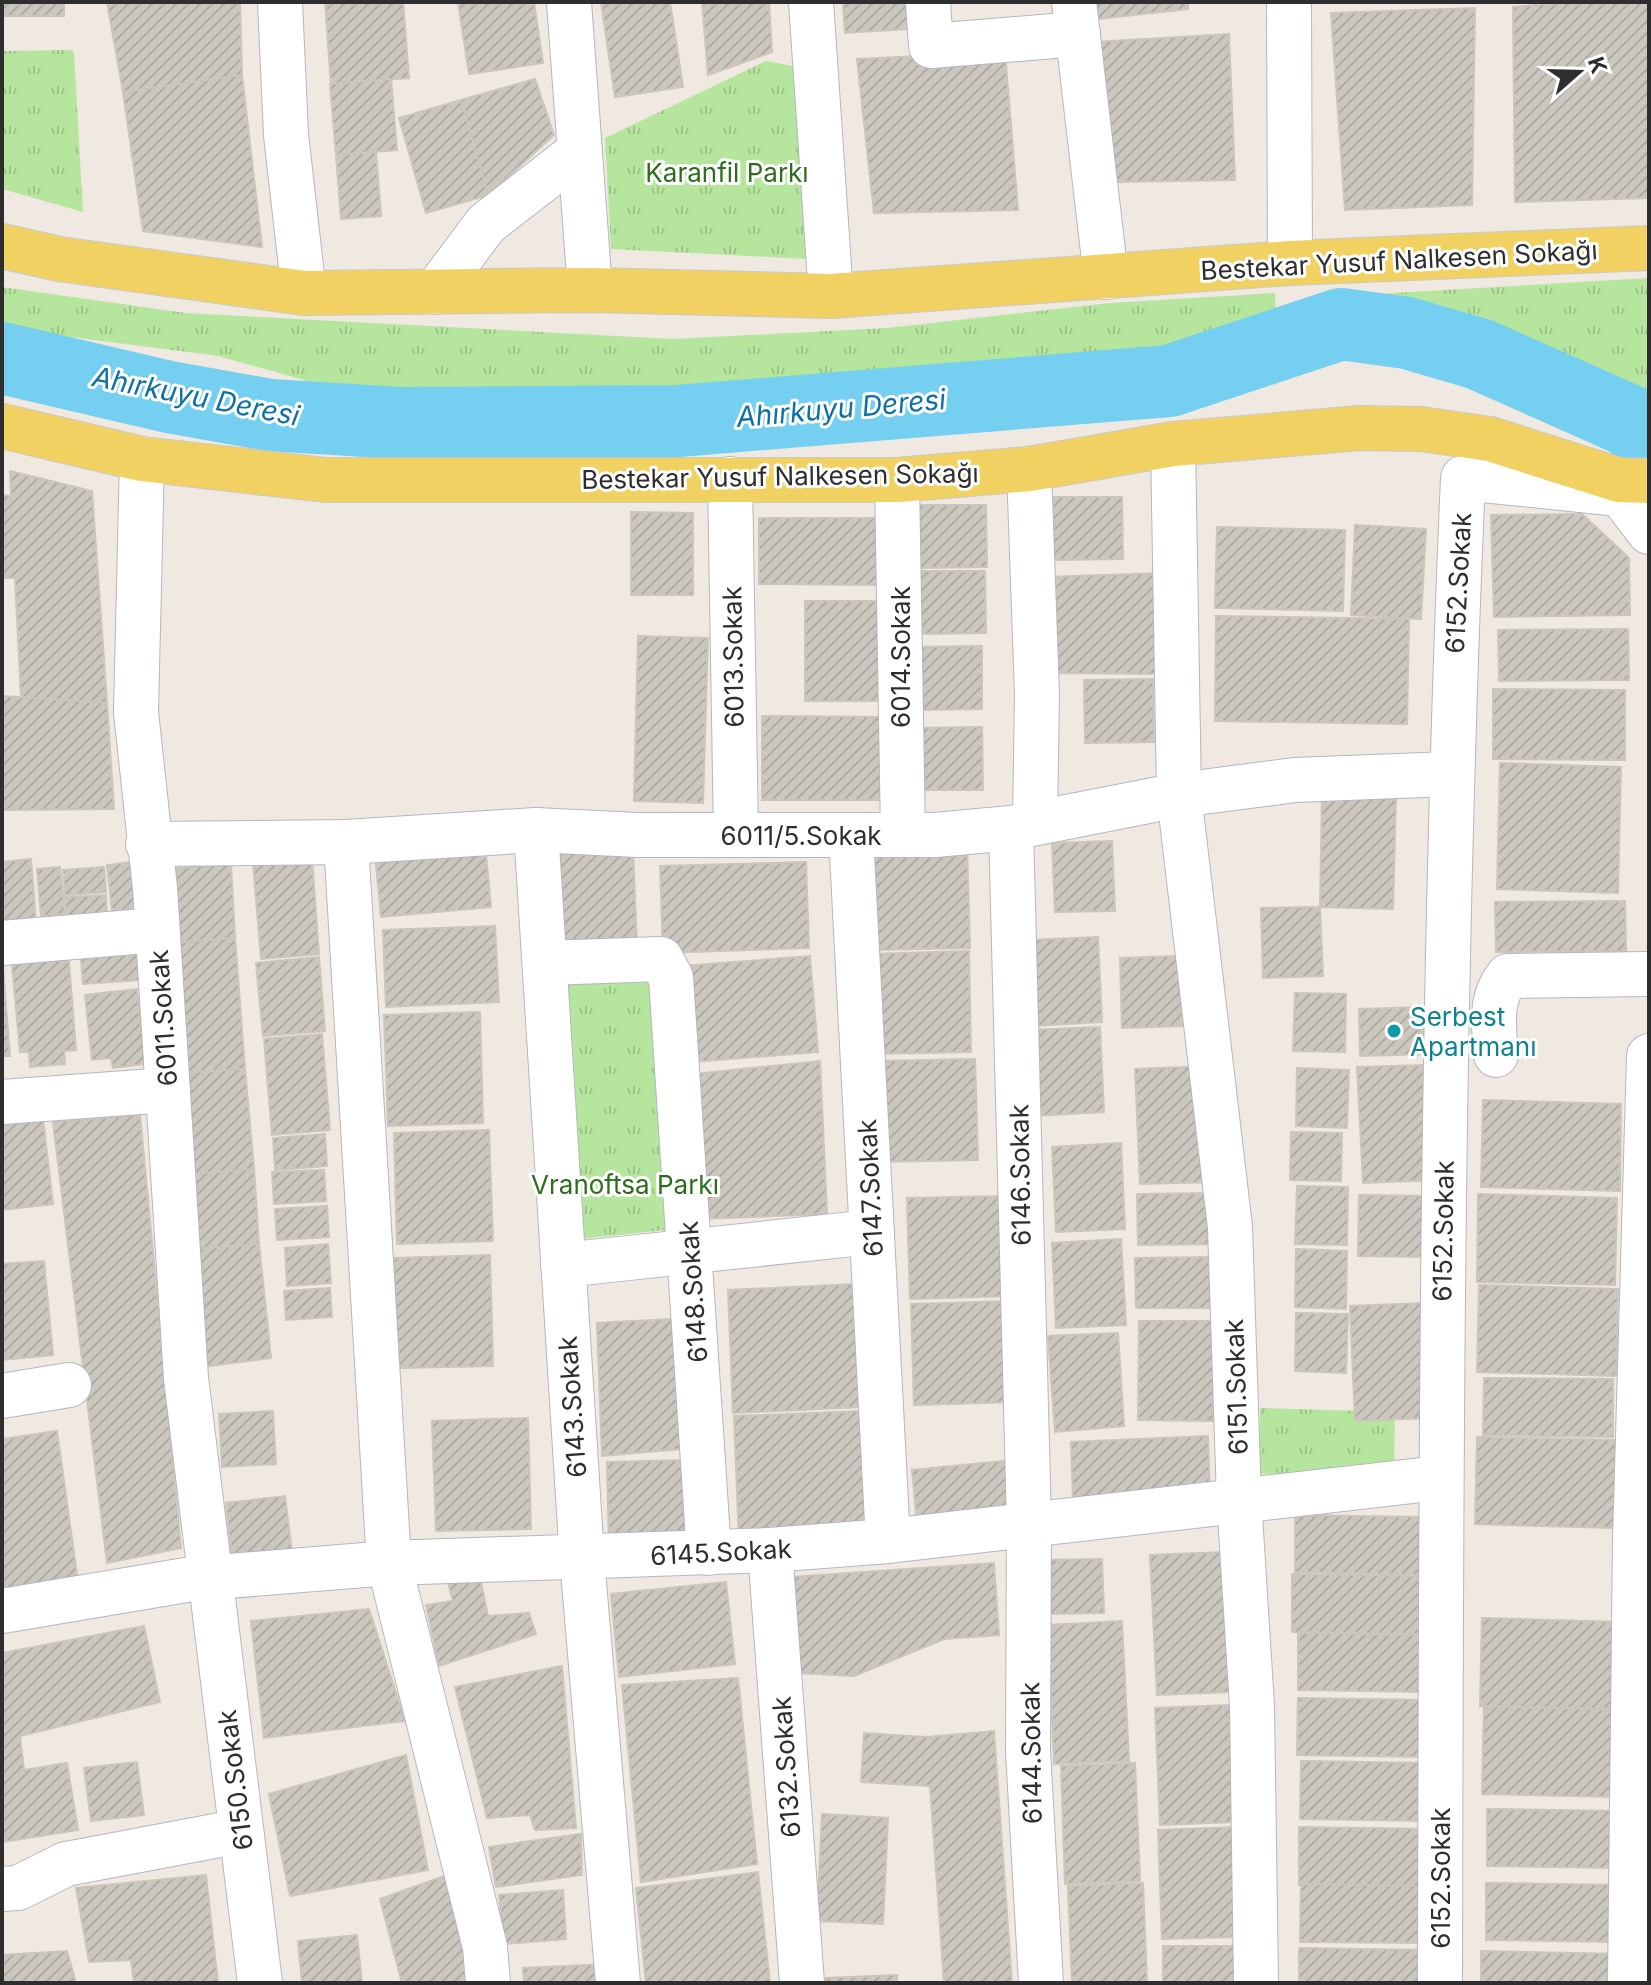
<svg xmlns="http://www.w3.org/2000/svg" width="1651" height="1985" viewBox="0 0 1651 1985" font-family="Inter,sans-serif">
	<style>
		.grass { fill: url(#grass-tufts) }
		.lines { fill: none; stroke-linecap: round; stroke-linejoin: round }
		.river { stroke: #75cff0; stroke-width: 72 }
		.building { fill: url(#building-hatch); stroke: #cbc5ba; stroke-width: 2 }
		.minor-casing { stroke: #b4b7c1; stroke-width: 46 }
		.major-casing { stroke: #c9c9c9; stroke-width: 46 }
		.minor { stroke: #fff; stroke-width: 44 }
		.major { stroke: #f2d163; stroke-width: 44 }
		.culture-dot { fill: #0f9aa8; stroke: #fff; stroke-width: 3 }
		.labels { text-anchor: middle; dominant-baseline: central; stroke-width: 6; stroke-linejoin: round; paint-order: stroke }
		.park-label { font-size: 26px; fill: #2c6e1b; stroke: #fff }
		.street-label { font-size: 26px; fill: #2e2e2e; stroke: #fff }
		.culture-label { font-size: 26px; fill: #0d838f; stroke: #fff; text-anchor: start }
		.water-label { font-size: 28px; font-style: italic; fill: #0d6fa3; stroke: #fff }
	</style>
	<defs>
		<pattern id="grass-tufts" width="24" height="20" patternUnits="userSpaceOnUse" patternTransform="scale(2)"><rect width="24" height="20" fill="#b6e59e"/><path d="M3 7l-1-3M5 7V3M7 7l1-3M15 17l-1-3M17 17v-4M19 17l1-3" fill="none" stroke="#9dc588"/></pattern>
		<pattern id="building-hatch" width="6" height="6" patternUnits="userSpaceOnUse" patternTransform="scale(2)"><rect width="6" height="6" fill="#cbc7bf"/><path d="M-1 1l2-2M0 6l6-6M5 7l2-2" fill="none" stroke="#afaba4"/></pattern>
	</defs>
	<rect width="100%" height="100%" fill="#efe9e1"/>
	<g class="grass">
		<polygon points="71,50 74,52 83,212 2,189 2,51"/>
		<polygon points="766,61 803,68 809,259 611,249 605,138"/>
		<polygon points="1649,278 1649,395 1456,322 1355,312 1377,294"/>
		<polygon points="2,287 186,313 673,339 887,328 1110,303 1275,293 1276,319 1164,355 987,380 837,387 343,391 218,356 2,328"/>
		<polygon points="659,967 675,1229 580,1239 566,976"/>
		<polygon points="1260,1408 1395,1412 1394,1472 1259,1474"/>
	</g>
	<g class="lines">
		<polyline class="river" points="2,358 169,397 270,415 399,423 678,421 1169,381 1341,324 1407,333 1479,354 1632,422 1649,443"/>
	</g>
	<g class="building">
		<rect x="2" y="2" width="62" height="14"/>
		<polygon points="107,2 240,2 242,75 123,92"/>
		<polygon points="325,2 403,2 409,78 331,84"/>
		<polygon points="458,2 534,2 543,63 469,74"/>
		<polygon points="601,2 670,2 683,87 615,97"/>
		<polygon points="702,2 769,2 772,52 708,75"/>
		<polygon points="843,2 921,2 923,28 845,33"/>
		<polygon points="1096,2 1188,2 1188,9 1098,19"/>
		<polygon points="1569,2 1649,2 1649,198 1515,202 1513,7"/>
		<polygon points="1475,8 1472,205 1345,210 1331,13"/>
		<polygon points="1229,34 1235,180 1113,182 1096,42"/>
		<polygon points="1005,52 1018,210 874,213 857,59"/>
		<polygon points="242,75 262,247 143,231 123,92"/>
		<polygon points="391,79 397,150 336,155 330,84"/>
		<polygon points="535,79 554,135 488,195 461,100"/>
		<polygon points="461,100 488,195 426,213 399,118"/>
		<polygon points="376,152 381,216 341,219 336,155"/>
		<polygon points="10,471 92,491 107,703 21,697 15,578 2,578 2,495 11,496"/>
		<polygon points="1053,497 1122,497 1123,559 1054,560"/>
		<polygon points="917,505 986,505 987,567 919,568"/>
		<polygon points="631,512 693,513 693,595 631,595"/>
		<polygon points="1582,514 1629,558 1630,615 1494,617 1491,515"/>
		<polygon points="759,518 889,518 890,585 759,584"/>
		<polygon points="1355,525 1426,529 1421,619 1351,615"/>
		<polygon points="1217,527 1345,530 1343,611 1215,608"/>
		<polygon points="917,571 985,571 986,633 918,634"/>
		<polygon points="1165,573 1169,674 1044,673 1045,577"/>
		<rect x="805" y="601" width="78" height="100"/>
		<polygon points="1216,616 1409,619 1407,724 1215,721"/>
		<polygon points="1628,629 1629,680 1499,681 1498,630"/>
		<polygon points="638,636 708,638 703,803 634,801"/>
		<polygon points="982,646 982,709 914,710 913,647"/>
		<polygon points="1153,679 1154,742 1085,743 1084,680"/>
		<polygon points="1493,689 1625,690 1625,760 1493,759"/>
		<polygon points="2,696 107,703 114,809 2,810"/>
		<polygon points="762,716 893,717 893,800 762,800"/>
		<polygon points="982,727 983,790 914,790 913,728"/>
		<polygon points="1500,763 1621,767 1618,893 1497,889"/>
		<polygon points="1322,794 1396,796 1393,909 1320,907"/>
		<polygon points="1112,841 1115,911 1055,912 1052,843"/>
		<polygon points="485,844 491,907 381,917 375,854"/>
		<polygon points="967,847 970,948 869,950 867,850"/>
		<polygon points="633,850 637,947 551,949 547,854"/>
		<polygon points="31,859 36,923 2,926 2,862"/>
		<polygon points="312,859 319,954 261,959 253,863"/>
		<polygon points="130,862 135,909 112,911 107,865"/>
		<polygon points="806,862 809,948 663,953 660,866"/>
		<polygon points="231,864 235,938 172,943 166,869"/>
		<polygon points="60,867 65,914 41,916 37,869"/>
		<polygon points="104,867 106,892 65,895 63,870"/>
		<polygon points="106,895 107,920 66,922 65,897"/>
		<polygon points="1625,901 1626,951 1496,952 1495,902"/>
		<polygon points="1320,907 1323,976 1263,978 1261,908"/>
		<polygon points="495,926 499,1002 386,1007 383,930"/>
		<polygon points="1098,937 1102,1022 1033,1026 1029,940"/>
		<polygon points="235,938 245,1069 179,1073 172,943"/>
		<polygon points="136,942 139,980 83,984 80,946"/>
		<polygon points="68,949 76,1050 64,1051 65,1064 30,1067 29,1052 20,1052 11,954"/>
		<polygon points="969,951 971,1052 871,1054 868,954"/>
		<polygon points="2,956 10,1056 2,1056"/>
		<polygon points="810,956 818,1052 692,1062 684,966"/>
		<polygon points="1180,956 1183,1026 1122,1028 1120,958"/>
		<polygon points="319,957 325,1031 263,1036 256,963"/>
		<polygon points="137,989 145,1064 113,1068 111,1058 92,1060 85,995"/>
		<polygon points="1295,993 1346,994 1345,1052 1293,1051"/>
		<polygon points="1427,1007 1429,1054 1360,1056 1359,1009"/>
		<polygon points="480,1012 483,1123 388,1126 384,1015"/>
		<polygon points="1100,1027 1104,1112 1034,1116 1030,1030"/>
		<polygon points="322,1034 330,1130 272,1135 264,1039"/>
		<polygon points="975,1059 978,1160 877,1162 875,1061"/>
		<polygon points="820,1061 827,1214 700,1219 695,1074"/>
		<polygon points="1432,1065 1437,1180 1363,1183 1357,1067"/>
		<polygon points="1210,1066 1215,1182 1140,1184 1135,1069"/>
		<polygon points="1297,1068 1349,1070 1347,1128 1296,1126"/>
		<polygon points="245,1069 254,1169 182,1175 179,1073"/>
		<polygon points="1483,1100 1621,1104 1620,1191 1481,1187"/>
		<polygon points="140,1115 181,1548 107,1563 53,1122"/>
		<polygon points="43,1119 53,1204 2,1210 2,1123"/>
		<polygon points="489,1130 493,1241 397,1244 394,1133"/>
		<polygon points="1291,1132 1342,1133 1341,1181 1290,1180"/>
		<polygon points="325,1134 327,1166 275,1170 273,1138"/>
		<polygon points="1121,1143 1125,1229 1056,1232 1052,1147"/>
		<polygon points="254,1169 259,1244 186,1250 180,1175"/>
		<polygon points="324,1170 326,1201 274,1204 272,1172"/>
		<polygon points="1297,1186 1348,1187 1347,1245 1295,1244"/>
		<polygon points="1218,1193 1219,1244 1138,1245 1137,1194"/>
		<polygon points="1478,1194 1617,1198 1615,1285 1477,1282"/>
		<polygon points="1359,1195 1433,1196 1432,1257 1358,1256"/>
		<polygon points="1007,1196 1011,1296 910,1299 907,1198"/>
		<polygon points="327,1206 329,1237 277,1240 275,1209"/>
		<polygon points="1121,1239 1126,1325 1056,1328 1052,1243"/>
		<polygon points="259,1244 271,1358 202,1367 186,1250"/>
		<polygon points="328,1244 331,1283 287,1286 285,1248"/>
		<polygon points="1296,1249 1347,1251 1346,1309 1295,1307"/>
		<polygon points="490,1255 493,1366 398,1368 394,1258"/>
		<polygon points="1217,1257 1217,1308 1136,1308 1135,1258"/>
		<polygon points="44,1261 53,1355 2,1360 2,1264"/>
		<polygon points="855,1284 861,1407 733,1413 728,1290"/>
		<polygon points="1479,1285 1618,1289 1616,1376 1477,1372"/>
		<polygon points="330,1288 332,1317 286,1320 284,1291"/>
		<polygon points="1011,1301 1014,1402 914,1405 911,1304"/>
		<polygon points="1424,1303 1430,1418 1355,1421 1350,1306"/>
		<polygon points="1296,1313 1348,1314 1346,1373 1295,1371"/>
		<polygon points="672,1319 681,1449 602,1456 597,1323"/>
		<polygon points="1139,1321 1214,1321 1213,1421 1138,1420"/>
		<polygon points="1118,1333 1124,1426 1055,1432 1048,1336"/>
		<polygon points="1484,1378 1613,1379 1613,1437 1483,1435"/>
		<polygon points="273,1411 276,1464 222,1467 219,1414"/>
		<polygon points="862,1411 868,1534 739,1540 734,1416"/>
		<polygon points="528,1418 531,1529 436,1531 432,1421"/>
		<polygon points="57,1431 79,1589 2,1600 2,1439"/>
		<polygon points="1208,1436 1210,1494 1073,1500 1071,1442"/>
		<polygon points="1477,1437 1616,1440 1614,1528 1475,1524"/>
		<polygon points="689,1460 691,1546 609,1547 607,1462"/>
		<polygon points="1013,1460 1019,1514 917,1523 912,1470"/>
		<polygon points="285,1496 293,1560 233,1567 226,1503"/>
		<polygon points="1295,1515 1424,1517 1424,1575 1295,1572"/>
		<polygon points="1225,1552 1231,1692 1157,1695 1150,1555"/>
		<polygon points="1102,1559 1104,1613 1044,1614 1043,1560"/>
		<polygon points="994,1563 999,1635 944,1639 854,1676 799,1673 792,1577"/>
		<polygon points="479,1573 488,1616 529,1613 536,1634 439,1666 426,1605 453,1601 447,1579"/>
		<polygon points="1292,1574 1422,1576 1421,1634 1292,1632"/>
		<polygon points="726,1582 735,1664 619,1677 611,1594"/>
		<polygon points="369,1609 405,1721 264,1738 251,1621"/>
		<polygon points="1482,1618 1620,1622 1618,1709 1480,1706"/>
		<polygon points="1122,1621 1129,1761 1054,1764 1048,1625"/>
		<polygon points="144,1626 160,1702 20,1736 24,1770 67,1763 78,1830 2,1842 2,1653"/>
		<polygon points="1298,1633 1427,1635 1427,1692 1298,1690"/>
		<polygon points="562,1666 576,1828 535,1830 530,1815 487,1818 455,1687"/>
		<polygon points="738,1678 757,1864 641,1882 622,1685"/>
		<polygon points="1298,1698 1427,1700 1427,1757 1297,1755"/>
		<polygon points="1230,1705 1235,1822 1160,1825 1155,1708"/>
		<polygon points="1484,1706 1622,1710 1620,1797 1482,1794"/>
		<polygon points="994,1731 1012,1983 944,1983 930,1786 861,1782 864,1733 926,1737"/>
		<polygon points="406,1755 428,1870 290,1896 269,1794"/>
		<polygon points="1301,1761 1430,1763 1430,1821 1300,1819"/>
		<polygon points="137,1762 144,1815 91,1821 84,1768"/>
		<polygon points="1135,1763 1140,1881 1065,1884 1061,1766"/>
		<polygon points="1487,1809 1617,1811 1616,1868 1487,1866"/>
		<polygon points="822,1814 888,1818 883,1924 817,1921"/>
		<polygon points="1234,1827 1237,1937 1162,1939 1158,1830"/>
		<polygon points="1299,1827 1429,1829 1428,1887 1299,1885"/>
		<polygon points="581,1834 582,1875 496,1887 489,1847"/>
		<polygon points="758,1872 770,1983 646,1983 636,1888"/>
		<polygon points="206,1875 218,1983 134,1983 131,1960 89,1962 76,1888"/>
		<polygon points="444,1876 475,1983 402,1983 380,1899"/>
		<polygon points="1143,1883 1147,1983 1072,1983 1068,1886"/>
		<polygon points="1486,1883 1616,1885 1615,1942 1486,1940"/>
		<polygon points="1301,1884 1430,1886 1429,1943 1300,1942"/>
		<polygon points="563,1890 566,1939 504,1944 499,1895"/>
		<polygon points="357,1935 362,1983 302,1983 298,1941"/>
		<rect x="1163" y="1946" width="71" height="37"/>
		<polygon points="1299,1948 1428,1950 1428,1983 1299,1983"/>
		<polygon points="67,1951 76,1983 2,1983 2,1955"/>
		<polygon points="1481,1951 1620,1954 1619,1983 1481,1983"/>
		<polygon points="608,1964 609,1983 524,1983 523,1968"/>
		<polygon points="897,1975 897,1983 826,1983 826,1978"/>
	</g>
	<g class="lines">
		<defs>
			<g id="minor">
				<polyline points="280,2 286,135 304,293"/>
				<polyline points="569,2 590,290"/>
				<polyline points="811,2 831,296"/>
				<polyline points="928,2 931,46 1078,34"/>
				<polyline points="1074,2 1106,277"/>
				<polyline points="1289,2 1290,263"/>
				<polyline points="435,292 486,224 580,151"/>
				<polyline points="1173,444 1179,795 1230,1227 1239,1499 1252,1706 1256,1983"/>
				<polyline points="142,459 136,712 155,888 186,1378 260,1983"/>
				<polyline points="1029,469 1037,694 1035,823"/>
				<polyline points="730,479 736,835"/>
				<polyline points="897,480 903,835"/>
				<polyline points="1011,828 1029,1523 1028,1751 1041,1983"/>
				<polyline points="536,830 582,1559 618,1983"/>
				<polyline points="851,835 888,1541"/>
				<polyline points="346,842 389,1563 485,1947 488,1983"/>
				<polyline points="148,844 346,842 536,830 638,835 935,835 1011,828 1179,795 1295,780 1450,774"/>
				<polyline points="2,943 157,930"/>
				<polyline points="545,963 661,959 671,978 709,1553"/>
				<path d="M1496 1055C1494 1027 1489 999 1508 976L1649 974"/>
				<polyline points="2,1102 168,1090"/>
				<polyline points="563,1265 872,1232"/>
				<polyline points="2,1396 69,1385"/>
				<polyline points="770,1550 802,1983"/>
				<polyline points="2,1611 192,1579 389,1563 770,1550 888,1541 1439,1478"/>
				<polyline points="2,1889 18,1888 66,1864 241,1831"/>
				<path d="M1440 1983C1441 1481 1441 980 1463 478L1620 494 1649 532"/>
				<polyline points="1630,1983 1635,1540 1649,1056"/>
			</g>
			<g id="major">
				<polyline points="2,246 59,259 304,293 590,290 831,296 1290,263 1649,248"/>
				<polyline points="2,426 142,459 326,480 897,480 1029,469 1173,444 1360,428 1421,429 1490,439 1619,480 1649,481"/>
			</g>
		</defs>
		<use href="#minor" class="minor-casing"/>
		<use href="#major" class="major-casing"/>
		<use href="#minor" class="minor"/>
		<use href="#major" class="major"/>
	</g>
	<circle class="culture-dot" cx="1394" cy="1031" r="8"/>
	<g class="labels">
		<g class="park-label">
			<text x="727" y="172">Karanfil Parkı</text>
			<text x="625" y="1184">Vranoftsa Parkı</text>
		</g>
		<g class="street-label">
			<text transform="translate(1399 260) rotate(-3)">Bestekar Yusuf Nalkesen Sokağı</text>
			<text transform="translate(780 476) rotate(-1)">Bestekar Yusuf Nalkesen Sokağı</text>
			<text transform="translate(1458 583) rotate(-87)">6152.Sokak</text>
			<text transform="translate(733 657) rotate(-91)">6013.Sokak</text>
			<text transform="translate(900 657) rotate(-90)">6014.Sokak</text>
			<text x="801" y="835">6011/5.Sokak</text>
			<text transform="translate(163 1018) rotate(-94)">6011.Sokak</text>
			<text transform="translate(1020 1175) rotate(-91)">6146.Sokak</text>
			<text transform="translate(870 1188) rotate(-93)">6147.Sokak</text>
			<text transform="translate(1443 1231) rotate(-89)">6152.Sokak</text>
			<text transform="translate(693 1292) rotate(-94)">6148.Sokak</text>
			<text transform="translate(1236 1387) rotate(-92)">6151.Sokak</text>
			<text transform="translate(572 1407) rotate(-94)">6143.Sokak</text>
			<text transform="translate(721 1552) rotate(-3)">6145.Sokak</text>
			<text transform="translate(1031 1753) rotate(-91)">6144.Sokak</text>
			<text transform="translate(786 1767) rotate(-94)">6132.Sokak</text>
			<text transform="translate(235 1780) rotate(-97)">6150.Sokak</text>
			<text transform="translate(1440 1878) rotate(-90)">6152.Sokak</text>
		</g>
		<g class="culture-label">
			<text x="1410" y="1016">Serbest<tspan x="1410" dy="30">Apartmanı</tspan></text>
		</g>
		<g class="water-label">
			<text transform="translate(196 396) rotate(11)">Ahırkuyu Deresi</text>
			<text transform="translate(841 408) rotate(-5)">Ahırkuyu Deresi</text>
		</g>
	</g>
	<rect width="1651" height="1985" fill="none" stroke="#2e2e2e" stroke-width="8"/>
	<g transform="translate(1579 72) rotate(70)" stroke="#ffffff" stroke-width="6" paint-order="stroke">
	<path d="M0-6L14 30L0 20L-14 30Z" fill="#2e2e2e"/>
	<text y="-12" font-size="22" font-weight="bold" text-anchor="middle" fill="#2e2e2e">K</text>
	</g>
</svg>
